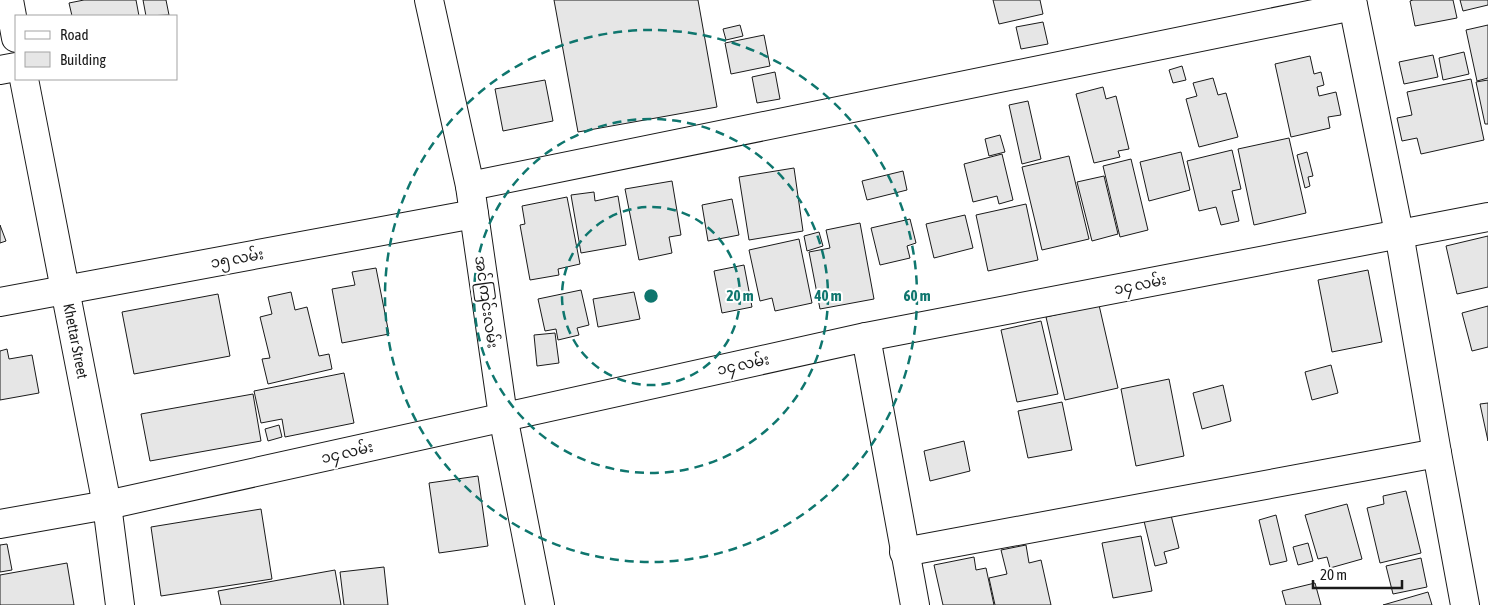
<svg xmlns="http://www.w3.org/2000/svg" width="1488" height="605" viewBox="0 0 1488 605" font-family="'Asap Condensed','Noto Sans Myanmar',sans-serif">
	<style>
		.building { fill: #e6e6e6; stroke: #1a1a1a }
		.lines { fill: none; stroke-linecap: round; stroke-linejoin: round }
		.minor-casing { stroke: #1a1a1a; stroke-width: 30 }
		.minor { stroke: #fff; stroke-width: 28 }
		.ring { fill: none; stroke: #0f766e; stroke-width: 2.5; stroke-dasharray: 9 6 }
		.labels { text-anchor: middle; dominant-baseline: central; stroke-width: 4; stroke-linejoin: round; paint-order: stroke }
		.street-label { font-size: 15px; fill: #1a1a1a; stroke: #fff }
		.centre { fill: #0f766e; stroke: #fff; stroke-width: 2.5 }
		.ring-label { font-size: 15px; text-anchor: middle; font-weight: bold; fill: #0f766e; stroke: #fff; stroke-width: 4; stroke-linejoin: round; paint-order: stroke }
	</style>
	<rect width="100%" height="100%" fill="#fff"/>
	<g class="building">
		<polygon points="84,0 136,0 139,16 72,16 69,3"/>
		<polygon points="143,0 166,0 169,15 146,16"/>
		<polygon points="554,0 698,0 717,107 578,132"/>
		<polygon points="993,0 1040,0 1043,14 999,24"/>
		<polygon points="1413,0 1453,0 1457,18 1415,26 1410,1"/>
		<polygon points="1460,0 1488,0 1488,5 1463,11"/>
		<polygon points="1043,22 1048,44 1021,49 1016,27"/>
		<polygon points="740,25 743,36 726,40 723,29"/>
		<polygon points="1488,25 1488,78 1477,81 1466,30"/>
		<polygon points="764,35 770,66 731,74 725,43"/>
		<polygon points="1464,52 1469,74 1443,80 1439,58"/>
		<polygon points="1433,55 1438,77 1404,84 1399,62"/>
		<polygon points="1310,56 1314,74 1321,72 1324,85 1317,87 1319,96 1336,92 1341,115 1328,117 1330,128 1291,137 1275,64"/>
		<polygon points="1182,66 1186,80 1173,83 1169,70"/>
		<polygon points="775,72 780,99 757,103 752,77"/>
		<polygon points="1213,78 1218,95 1226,93 1238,137 1199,147 1186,99 1197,96 1193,83"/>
		<polygon points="1471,79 1484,140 1421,154 1417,138 1402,141 1397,118 1412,115 1407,92"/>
		<polygon points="545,80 553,121 503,131 495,89"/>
		<polygon points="1488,80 1488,124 1485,124 1476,82"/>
		<polygon points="1103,87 1106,99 1116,96 1129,149 1118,151 1120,157 1094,163 1076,94"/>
		<polygon points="1028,101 1041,159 1022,164 1009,105"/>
		<polygon points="1000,135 1005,152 989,156 985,139"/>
		<polygon points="1289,138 1306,213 1254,225 1238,149"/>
		<polygon points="1232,150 1241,189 1232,191 1239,221 1221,225 1216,207 1199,211 1187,161"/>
		<polygon points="1181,152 1190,190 1149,201 1140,162"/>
		<polygon points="1307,152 1313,176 1308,177 1310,186 1305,188 1297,155"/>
		<polygon points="1002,154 1013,200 999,204 997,196 973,202 964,164"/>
		<polygon points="1069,156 1089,239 1042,250 1022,167"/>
		<polygon points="1131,159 1148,230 1120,237 1103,166"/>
		<polygon points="794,168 803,231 749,240 739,177"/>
		<polygon points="903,171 907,190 867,200 862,181"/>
		<polygon points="1104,176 1118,234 1092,241 1077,182"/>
		<polygon points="672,181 681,235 669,237 672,253 639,260 625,189"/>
		<polygon points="594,192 595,201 618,196 626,245 581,253 571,195"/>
		<polygon points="567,197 580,264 558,269 559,275 530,280 520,225 525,224 522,206"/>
		<polygon points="732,199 739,235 708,241 702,205"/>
		<polygon points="1026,204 1038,260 988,271 976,215"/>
		<polygon points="965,215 973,248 934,258 926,224"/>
		<polygon points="910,219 916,243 907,246 910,258 880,265 871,228"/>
		<polygon points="860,223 874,299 820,309 809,252 830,248 826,230"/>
		<polygon points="0,225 6,241 0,243"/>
		<polygon points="819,232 823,246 807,251 804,236"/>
		<polygon points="1488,236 1488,287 1457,294 1446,246"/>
		<polygon points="799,239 812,303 775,311 772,298 760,301 749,250"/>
		<polygon points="744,265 752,307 722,313 714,271"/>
		<polygon points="376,268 389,334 342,343 332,289 355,285 352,272"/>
		<polygon points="1368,270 1382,342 1332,352 1318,280"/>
		<polygon points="581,290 589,325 577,328 579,335 558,340 556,329 545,331 538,299"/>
		<polygon points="291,292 295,310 307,307 319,356 329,354 332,369 268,384 262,359 270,358 260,317 272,314 268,297"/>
		<polygon points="634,292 640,319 598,327 593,299"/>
		<polygon points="218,294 230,356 134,374 122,312"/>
		<polygon points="1099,305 1118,388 1065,400 1046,317"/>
		<polygon points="1488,306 1488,347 1472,351 1462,313"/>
		<polygon points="1041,321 1058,394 1017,402 1001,330"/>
		<polygon points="555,333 559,363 537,366 534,335"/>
		<polygon points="7,349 9,359 32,355 39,393 0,400 0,351"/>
		<polygon points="1331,365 1338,393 1312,400 1305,372"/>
		<polygon points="344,373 354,423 285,437 282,419 261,423 254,391"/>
		<polygon points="1169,379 1184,456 1136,466 1121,389"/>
		<polygon points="1223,385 1231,421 1202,429 1193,393"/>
		<polygon points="253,394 261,441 150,461 141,414"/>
		<polygon points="1062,402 1072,450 1028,458 1018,411"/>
		<polygon points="1488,403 1488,441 1480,404"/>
		<polygon points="279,425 282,437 268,441 265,429"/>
		<polygon points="964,441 970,471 930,481 924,451"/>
		<polygon points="478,476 488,546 439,553 429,483"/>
		<polygon points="1406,491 1421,553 1380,563 1367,508 1384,504 1383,496"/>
		<polygon points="1347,504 1362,559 1330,568 1327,557 1318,559 1305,515"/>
		<polygon points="261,509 272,579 161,596 151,527"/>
		<polygon points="1171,515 1179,548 1164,552 1167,563 1155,566 1144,521"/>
		<polygon points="1276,515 1287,561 1270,565 1259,520"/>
		<polygon points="1141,536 1152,591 1113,598 1102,543"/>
		<polygon points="1308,543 1313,561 1298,565 1293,547"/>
		<polygon points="7,544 12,570 0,572 0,545"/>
		<polygon points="1026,545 1029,563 1041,560 1051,605 995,605 989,578 1007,574 1001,550"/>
		<polygon points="974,557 976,570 986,568 994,605 943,605 934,565"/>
		<polygon points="1421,558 1427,587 1393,594 1386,566"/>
		<polygon points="67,563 74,605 0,605 0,575"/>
		<polygon points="384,567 388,605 344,605 340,572"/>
		<polygon points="335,570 341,605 221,605 218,591"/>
		<polygon points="1315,583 1321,605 1286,605 1282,591"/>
		<polygon points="1428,592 1432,605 1383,605"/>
	</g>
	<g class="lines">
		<defs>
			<g id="minor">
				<polyline points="9,0 16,38"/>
				<polyline points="429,0 470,186 503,416 540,605"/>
				<polyline points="1352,0 1399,233 1437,453 1465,605"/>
				<polyline points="0,70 16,67"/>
				<polyline points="24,79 107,505 120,605"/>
				<polyline points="470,186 1353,6"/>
				<polyline points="0,302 474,214"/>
				<polyline points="866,337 915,605"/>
				<polyline points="0,524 107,505 866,337 1488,217"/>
				<polyline points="904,552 1437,453"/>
			</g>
		</defs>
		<use href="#minor" class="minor-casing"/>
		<use href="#minor" class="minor"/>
	</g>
	<g class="ring">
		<circle cx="651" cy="296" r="89"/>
		<circle cx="651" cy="296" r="177"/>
		<circle cx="651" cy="296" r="266"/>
	</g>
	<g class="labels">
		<g class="street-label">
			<text transform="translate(237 258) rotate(-10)">၁၅ လမ်း</text>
			<text transform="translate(1140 284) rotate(-11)">၁၄ လမ်း</text>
			<text transform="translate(487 302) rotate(82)">အင်ကြင်းလမ်း</text>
			<text transform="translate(76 341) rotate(79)">Khettar Street</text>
			<text transform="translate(743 364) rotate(-12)">၁၄ လမ်း</text>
			<text transform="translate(347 452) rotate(-13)">၁၄ လမ်း</text>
		</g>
	</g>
	<circle cx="651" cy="296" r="8" class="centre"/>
	<g class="ring-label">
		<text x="740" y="301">20 m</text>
		<text x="828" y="301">40 m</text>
		<text x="917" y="301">60 m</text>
	</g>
	<rect x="15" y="15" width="162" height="65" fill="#ffffff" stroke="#a3a3a3"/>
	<rect x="25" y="31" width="25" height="8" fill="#ffffff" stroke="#a3a3a3"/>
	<text x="60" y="40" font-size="15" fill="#1a1a1a">Road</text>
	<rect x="25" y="52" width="25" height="15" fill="#e6e6e6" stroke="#a3a3a3"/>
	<text x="60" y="65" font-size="15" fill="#1a1a1a">Building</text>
	<path d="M1313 580v8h89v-8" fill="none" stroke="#1a1a1a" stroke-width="2.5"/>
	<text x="1320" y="580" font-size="15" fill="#1a1a1a" stroke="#ffffff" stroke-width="4" paint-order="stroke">20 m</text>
</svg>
